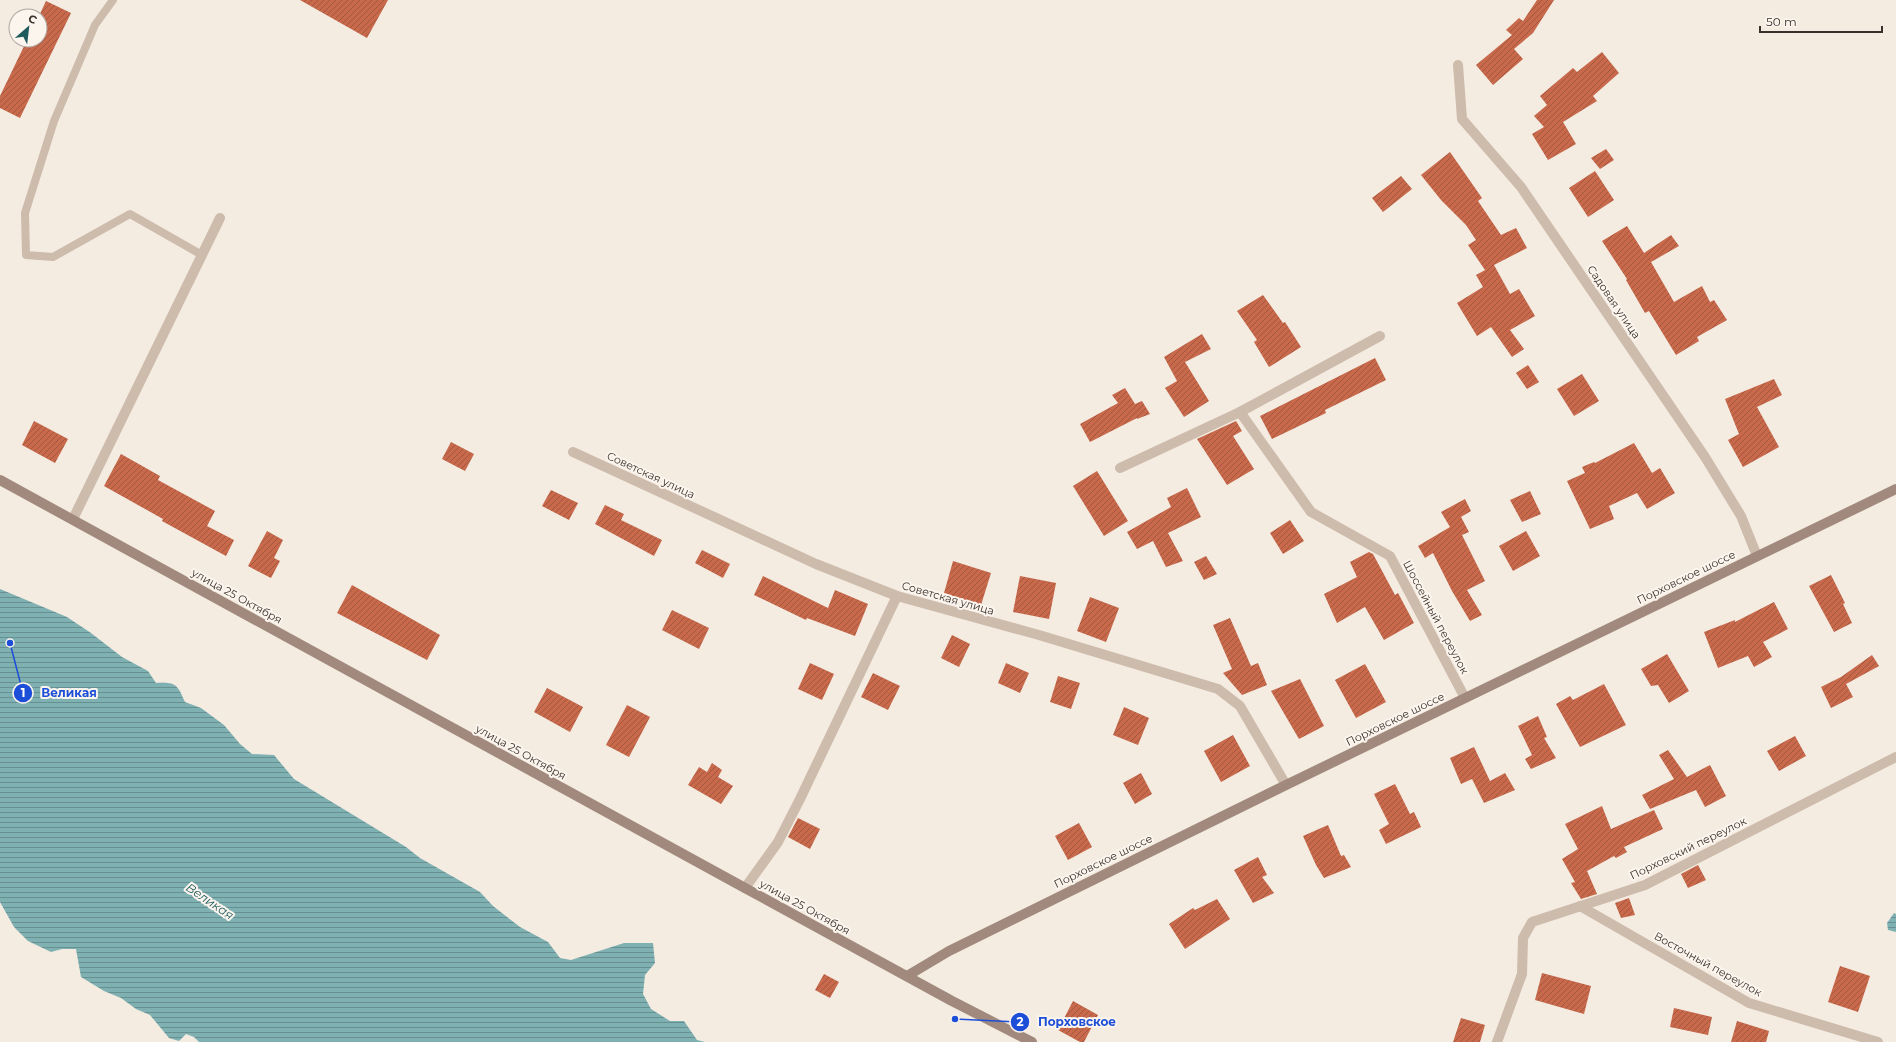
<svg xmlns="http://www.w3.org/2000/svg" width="1896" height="1042" viewBox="0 0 1896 1042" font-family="Montserrat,sans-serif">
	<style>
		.water { fill: url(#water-rules) }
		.building { fill: url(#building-hatch) }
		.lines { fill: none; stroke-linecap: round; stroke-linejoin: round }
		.lane { stroke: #cdbbac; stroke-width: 8 }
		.street { stroke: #cdbbac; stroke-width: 10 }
		.secondary { stroke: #a18a7d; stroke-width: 10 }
		.labels { text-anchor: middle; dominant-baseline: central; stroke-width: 4; stroke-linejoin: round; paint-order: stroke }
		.street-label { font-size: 11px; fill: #3b302b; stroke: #fbf5ee }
		.water-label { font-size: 12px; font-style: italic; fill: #1f5a5e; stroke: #fbf5ee }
		.leader { fill: none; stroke: #1d4ed8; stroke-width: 1.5 }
		.callout-dot { fill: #1d4ed8; stroke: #fbf5ee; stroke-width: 1.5 }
		.mark-label { font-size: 12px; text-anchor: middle; font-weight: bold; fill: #fff }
		.callout-label { font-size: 12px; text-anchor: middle; font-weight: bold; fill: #1d4ed8; stroke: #fbf5ee; stroke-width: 4; stroke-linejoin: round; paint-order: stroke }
	</style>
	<defs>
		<pattern id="water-rules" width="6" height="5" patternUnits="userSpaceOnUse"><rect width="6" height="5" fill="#7fb0b2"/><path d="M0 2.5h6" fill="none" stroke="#699091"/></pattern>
		<pattern id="building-hatch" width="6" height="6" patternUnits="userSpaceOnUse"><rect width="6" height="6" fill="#c8694b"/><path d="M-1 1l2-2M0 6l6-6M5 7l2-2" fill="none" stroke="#a4573f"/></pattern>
	</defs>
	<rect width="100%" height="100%" fill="#f4ebe1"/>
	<g class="water">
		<path d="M0 589 67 617 91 633 122 657 148 671 156 683C176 682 177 684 185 702L201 708 224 725 240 744 252 754 274 755 294 779 406 847 420 858 480 892 493 906 520 927 548 942 560 958 571 960 624 943H653L655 963 645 975 643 994 651 1009 670 1021H684L697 1040 705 1042H199L194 1037 186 1034 179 1041 169 1038 150 1015 136 1009 121 998 104 991 81 977 76 949H62L51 952 28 941 14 927 0 902Z"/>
		<polygon points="1894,913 1896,914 1896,932 1888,930 1887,923"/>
	</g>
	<g class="building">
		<polygon points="300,0 388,0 367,38"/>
		<polygon points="1537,0 1554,0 1533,33 1514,49 1523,59 1493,85 1476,65 1512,35 1506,30 1519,18 1523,21"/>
		<polygon points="46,1 71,13 20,118 0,108 0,96 27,40 40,40 40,16 39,16"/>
		<polygon points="1602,52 1619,73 1593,96 1597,101 1563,122 1576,144 1548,160 1532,134 1544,127 1534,116 1547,105 1540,96 1573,68 1577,72"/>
		<polygon points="1606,149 1614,160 1600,169 1591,158"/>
		<polygon points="1450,152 1482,198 1478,201 1501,235 1516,228 1527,248 1494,265 1510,294 1519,289 1535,316 1510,330 1524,349 1512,357 1491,327 1477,336 1457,303 1483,287 1476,275 1487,269 1485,270 1468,245 1476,240 1466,225 1441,200 1421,175"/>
		<polygon points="1595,171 1614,200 1588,217 1569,188"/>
		<polygon points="1401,176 1412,189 1383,212 1372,198"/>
		<polygon points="1627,226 1644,253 1671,235 1679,246 1651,262 1674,302 1702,286 1710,302 1714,300 1727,320 1697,337 1699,341 1676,355 1649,311 1645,313 1626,280 1627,279 1602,241"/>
		<polygon points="1263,295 1283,323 1285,322 1301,347 1269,367 1254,342 1257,340 1237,311"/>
		<polygon points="1202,334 1211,349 1185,362 1209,401 1184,417 1165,388 1177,381 1164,357"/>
		<polygon points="1375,358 1386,380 1325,410 1326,413 1272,439 1260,416"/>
		<polygon points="1528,365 1539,382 1527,389 1516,373"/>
		<polygon points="1582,374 1599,401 1574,416 1557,389"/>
		<polygon points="1774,379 1782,395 1757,407 1779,447 1743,467 1728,440 1739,434 1725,399"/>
		<polygon points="1125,388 1135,404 1142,401 1150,414 1137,419 1137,418 1090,442 1080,424 1118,403 1112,395"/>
		<polygon points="34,421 68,439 55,463 22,445"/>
		<polygon points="1236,421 1242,431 1233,436 1254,469 1227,485 1197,439"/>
		<polygon points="451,442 474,454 465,471 442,459"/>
		<polygon points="1634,443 1652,473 1660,468 1675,493 1647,509 1637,493 1609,506 1614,519 1590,529 1567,481 1585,473 1582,467 1594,462 1595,463"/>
		<polygon points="121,454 160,476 158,480 215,511 207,526 234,540 226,556 162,521 163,519 104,486"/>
		<polygon points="1097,471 1128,521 1104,536 1073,486"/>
		<polygon points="1187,488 1201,517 1168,533 1183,561 1166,567 1153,541 1137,549 1127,532 1171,507 1167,498"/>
		<polygon points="551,490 578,503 569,520 542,506"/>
		<polygon points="1530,491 1541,514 1522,522 1510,500"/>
		<polygon points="1465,499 1471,511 1461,517 1469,532 1462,535 1485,581 1467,590 1482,615 1470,621 1452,591 1433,553 1425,558 1418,546 1450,527 1441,512"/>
		<polygon points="605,505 624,514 621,520 662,540 654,556 595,524"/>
		<polygon points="1290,520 1304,541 1283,554 1270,533"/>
		<polygon points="267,531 283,540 274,558 280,561 271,578 248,566"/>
		<polygon points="1526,531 1540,556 1513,571 1499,546"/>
		<polygon points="702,550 730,564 723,578 695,563"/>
		<polygon points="1369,552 1373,554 1395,595 1398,593 1414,623 1384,640 1365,607 1337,623 1324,594 1357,577 1350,562"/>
		<polygon points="1206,556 1217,574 1204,580 1194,562"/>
		<polygon points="953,561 991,573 981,605 944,593"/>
		<polygon points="1831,575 1845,603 1843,604 1852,623 1834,632 1809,586"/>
		<polygon points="763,576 828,608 835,590 868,604 855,636 807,618 806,620 754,595"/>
		<polygon points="1020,576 1056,583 1049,619 1013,612"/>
		<polygon points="352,585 440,635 427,660 337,613"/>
		<polygon points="1090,597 1119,608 1106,642 1077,631"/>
		<polygon points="1774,602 1788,629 1763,642 1772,657 1754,667 1748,656 1718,668 1704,632 1735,620 1735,622"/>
		<polygon points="672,610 709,628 699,649 662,630"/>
		<polygon points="1230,618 1251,666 1258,663 1267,685 1242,695 1223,673 1232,669 1213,625"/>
		<polygon points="952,635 970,644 959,667 941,658"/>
		<polygon points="1667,654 1689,691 1669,703 1658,685 1651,686 1641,669"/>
		<polygon points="1872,655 1879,666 1846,684 1853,697 1831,708 1821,687 1841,677"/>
		<polygon points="810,663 834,674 822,700 798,689"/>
		<polygon points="1006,663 1029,673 1020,693 998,683"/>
		<polygon points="1365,664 1386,702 1356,718 1335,680"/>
		<polygon points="873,673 900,686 888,710 861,697"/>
		<polygon points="1058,676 1080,683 1071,709 1050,702"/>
		<polygon points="1300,679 1324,726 1299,739 1271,691"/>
		<polygon points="1604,684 1626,725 1580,747 1556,704 1570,696 1573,700"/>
		<polygon points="547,688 583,707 570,732 534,712"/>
		<polygon points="627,705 650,717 629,757 606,745"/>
		<polygon points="1124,707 1149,718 1138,745 1113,735"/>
		<polygon points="1538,716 1547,737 1544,738 1556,758 1531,769 1525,759 1532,755 1518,726"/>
		<polygon points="1233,735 1250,766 1221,782 1204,751"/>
		<polygon points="1795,736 1806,756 1779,771 1767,751"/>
		<polygon points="1474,747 1490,781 1505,773 1515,790 1484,803 1472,779 1461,784 1450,758"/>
		<polygon points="1668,750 1687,777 1710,765 1726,796 1705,807 1696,790 1650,809 1642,795 1674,779 1659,755"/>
		<polygon points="712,763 722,770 718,777 733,786 721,804 688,785 699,767 707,772"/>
		<polygon points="1141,773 1152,794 1135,804 1123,783"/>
		<polygon points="1395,784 1410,814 1414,812 1421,827 1386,844 1379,830 1389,824 1374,794"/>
		<polygon points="1602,806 1611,829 1654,810 1663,829 1624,847 1627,852 1616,858 1614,856 1587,871 1597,894 1581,899 1571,883 1575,882 1562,859 1578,849 1565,824"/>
		<polygon points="798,818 820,829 810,849 788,837"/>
		<polygon points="1079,823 1092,847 1068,860 1055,836"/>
		<polygon points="1328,825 1341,856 1344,855 1351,867 1324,878 1316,865 1303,836"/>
		<polygon points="1258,857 1267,875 1262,877 1274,893 1253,903 1234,870"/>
		<polygon points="1698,865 1706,880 1688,888 1681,874"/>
		<polygon points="1629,898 1635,915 1621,918 1615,903"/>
		<polygon points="1217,899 1230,919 1185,949 1169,924 1193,908 1195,910"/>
		<polygon points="1840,966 1870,976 1858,1012 1828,1002"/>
		<polygon points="1542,973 1591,986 1584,1014 1535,1000"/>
		<polygon points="824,974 839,982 830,998 815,990"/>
		<polygon points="1073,1001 1098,1015 1084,1042 1080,1042 1058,1030"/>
		<polygon points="1674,1008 1712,1017 1708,1035 1670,1027"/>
		<polygon points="1461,1018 1485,1025 1480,1042 1453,1042"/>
		<polygon points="1737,1021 1769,1031 1766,1042 1731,1042"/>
	</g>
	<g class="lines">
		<polyline class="lane" points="113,0 95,25 54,121 25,213 26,255 53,257 130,214 202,255"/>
		<g class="street">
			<polyline points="1458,65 1462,119 1521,187 1705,457 1741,516 1757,556"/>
			<polyline points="1240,412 1380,336"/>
			<polyline points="573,452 816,564 897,596 1039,635 1218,689 1240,706 1286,785"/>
			<polyline points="1120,468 1240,412 1311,512 1390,556 1465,698"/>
			<polyline points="73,519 220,218"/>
			<polyline points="745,888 778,842 800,799 897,596"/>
			<polyline points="1580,906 1749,1003 1878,1042"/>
			<polyline points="1497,1042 1522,974 1523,938 1532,922 1645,885 1896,757"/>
		</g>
		<g class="secondary">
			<polyline points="0,480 745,888 952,1001 1032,1042"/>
			<polyline points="907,976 949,951 1286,785 1896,489"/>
		</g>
	</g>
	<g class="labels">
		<g class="street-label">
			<text transform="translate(1614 302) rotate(56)">Садовая улица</text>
			<text transform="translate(651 475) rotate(25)">Советская улица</text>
			<text transform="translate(1686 577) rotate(-26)">Порховское шоссе</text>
			<text transform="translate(237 596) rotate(29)">улица 25 Октября</text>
			<text transform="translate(948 598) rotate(16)">Советская улица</text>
			<text transform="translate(1436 617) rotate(62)">Шоссейный переулок</text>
			<text transform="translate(1395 719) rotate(-26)">Порховское шоссе</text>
			<text transform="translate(521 752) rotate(29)">улица 25 Октября</text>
			<text transform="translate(1688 848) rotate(-26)">Порховский переулок</text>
			<text transform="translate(1103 861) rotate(-26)">Порховское шоссе</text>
			<text transform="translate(805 907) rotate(29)">улица 25 Октября</text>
			<text transform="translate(1708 964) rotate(29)">Восточный переулок</text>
		</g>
		<g class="water-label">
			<text transform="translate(210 901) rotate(34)">Великая</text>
		</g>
	</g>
	<path class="leader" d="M10 643L23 693M955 1019L1020 1022"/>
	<g class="callout-dot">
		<circle cx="10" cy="643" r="4"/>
		<circle cx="955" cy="1019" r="4"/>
		<circle cx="23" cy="693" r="10"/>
		<circle cx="1020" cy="1022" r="10"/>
	</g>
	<g class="mark-label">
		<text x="23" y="697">1</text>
		<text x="1020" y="1026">2</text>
	</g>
	<g class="callout-label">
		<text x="69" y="697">Великая</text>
		<text x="1077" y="1026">Порховское</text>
	</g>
	<g transform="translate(28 28) rotate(28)"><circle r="19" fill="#fbf5ee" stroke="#aea6a0"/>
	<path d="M0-3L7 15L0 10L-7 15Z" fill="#1f5a5e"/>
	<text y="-6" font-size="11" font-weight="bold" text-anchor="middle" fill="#3b302b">С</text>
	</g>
	<path d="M1760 26v6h122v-6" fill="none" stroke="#3b302b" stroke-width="2"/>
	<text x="1766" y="26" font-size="12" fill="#3b302b" stroke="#fbf5ee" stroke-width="3" paint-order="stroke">50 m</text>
</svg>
